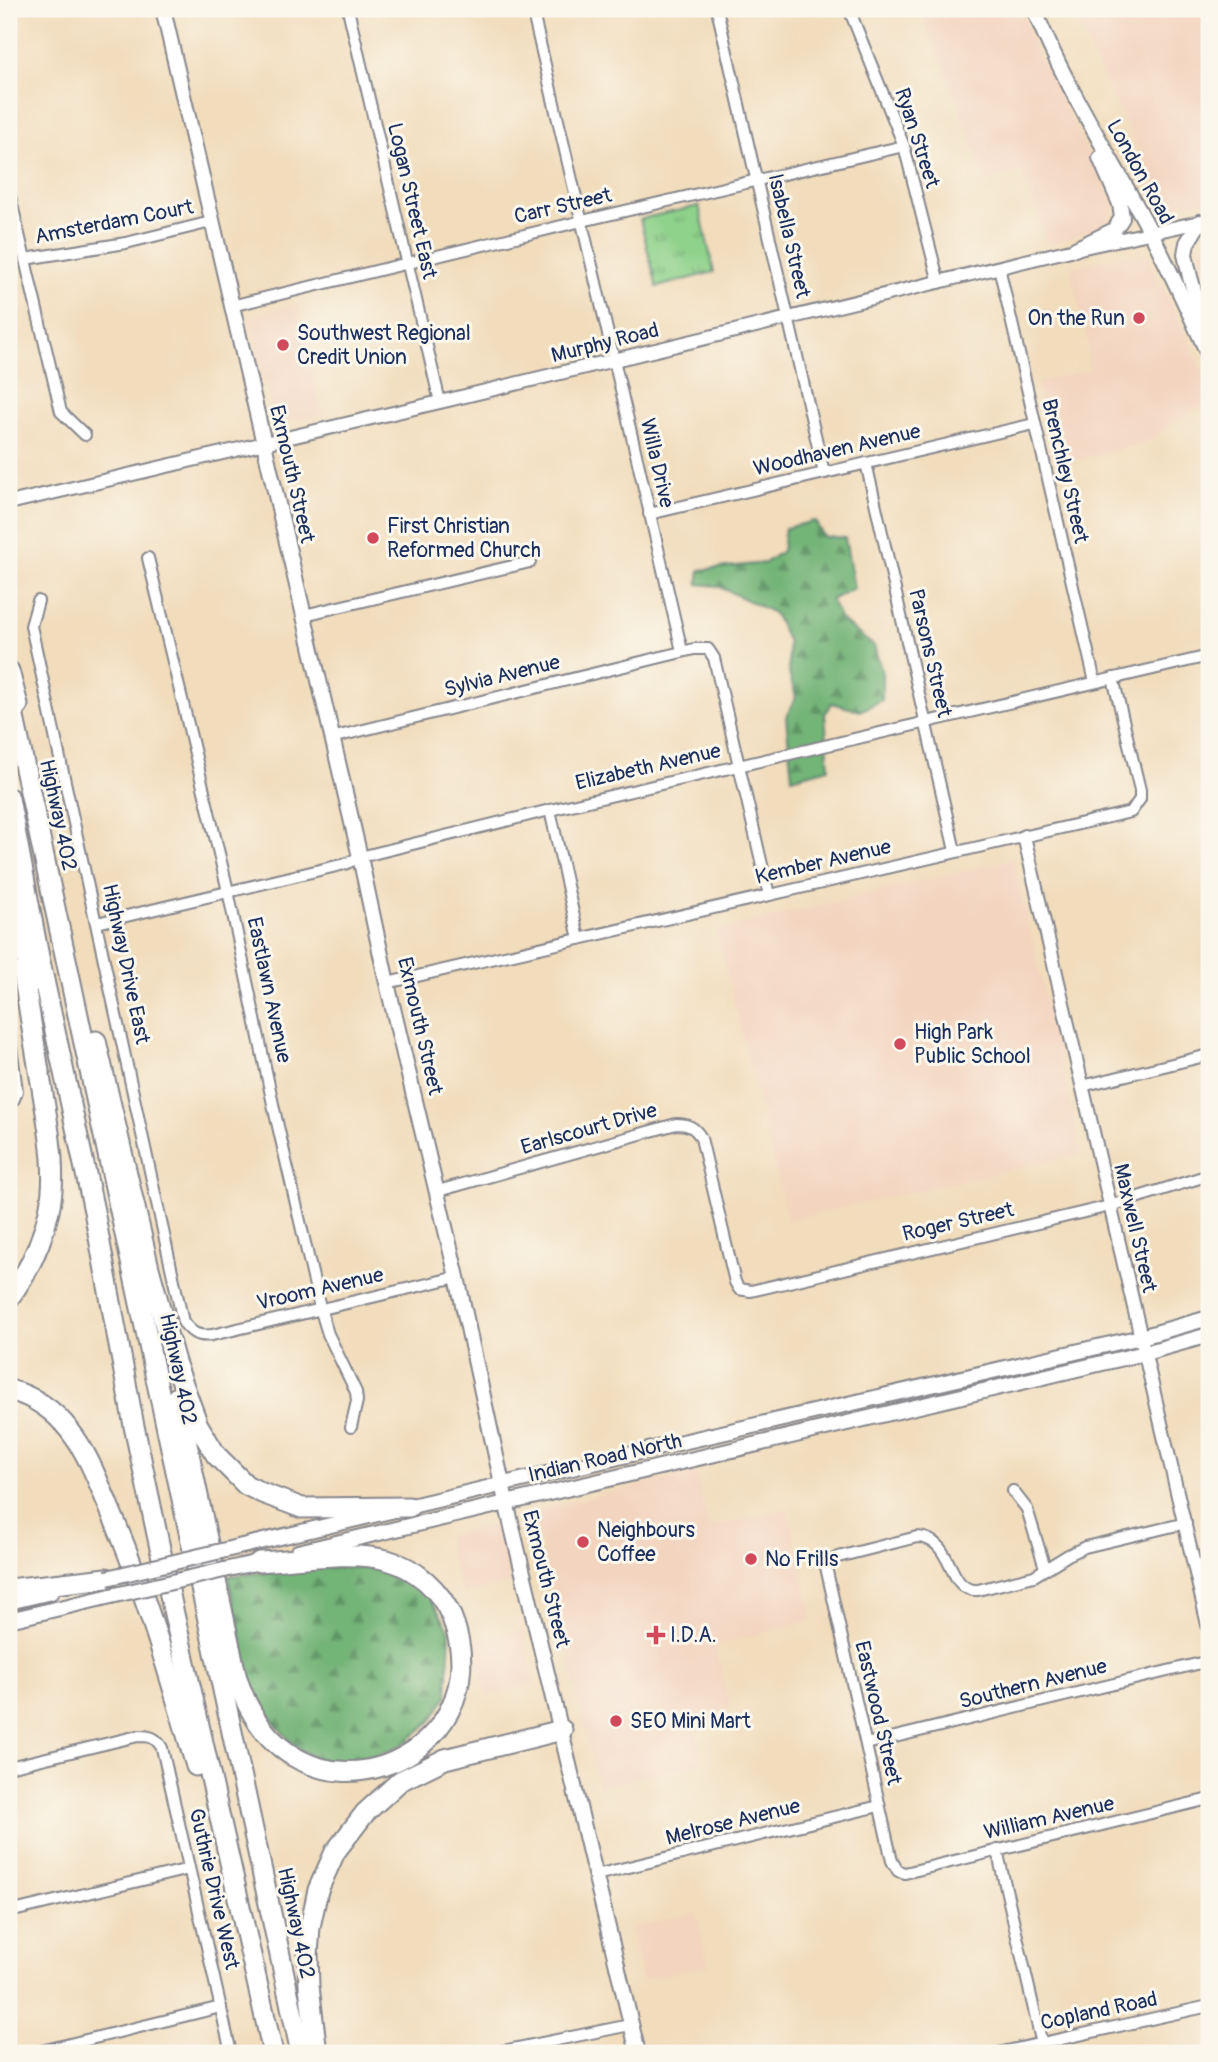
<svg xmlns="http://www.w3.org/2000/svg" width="1218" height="2062" viewBox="0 0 1218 2062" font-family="Pangolin,sans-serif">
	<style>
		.built { fill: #f3d4bf }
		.forest { fill: url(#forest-firs); stroke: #47726a; stroke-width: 2 }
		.park { fill: url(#park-tufts); stroke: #558074; stroke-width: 2 }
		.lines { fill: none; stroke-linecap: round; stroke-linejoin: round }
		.minor-casing { stroke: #86868c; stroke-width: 14 }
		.tertiary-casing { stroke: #86868c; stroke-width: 16 }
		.secondary-casing { stroke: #86868c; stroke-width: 18 }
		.motorway-casing { stroke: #86868c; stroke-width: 23 }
		.minor { stroke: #fff; stroke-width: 10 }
		.tertiary { stroke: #fff; stroke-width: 12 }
		.secondary { stroke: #fff; stroke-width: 14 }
		.motorway { stroke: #fff; stroke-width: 19 }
		.secondary-bridge-casing { stroke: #86868c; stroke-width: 18; stroke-linecap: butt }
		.secondary-bridge { stroke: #fff; stroke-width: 14 }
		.poi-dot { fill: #d1495b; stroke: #fbf7ec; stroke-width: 2.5 }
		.labels { text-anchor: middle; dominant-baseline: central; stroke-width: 6; stroke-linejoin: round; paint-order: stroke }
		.street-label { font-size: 21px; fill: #1b2f5e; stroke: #fbf7ec }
		.poi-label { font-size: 21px; fill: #1b2f5e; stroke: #fbf7ec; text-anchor: start }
	</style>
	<defs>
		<pattern id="forest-firs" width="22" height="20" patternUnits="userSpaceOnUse" patternTransform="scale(1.75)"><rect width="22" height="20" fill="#73b477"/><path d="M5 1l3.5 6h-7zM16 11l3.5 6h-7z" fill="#5e9365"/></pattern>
		<pattern id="park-tufts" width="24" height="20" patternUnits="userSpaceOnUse" patternTransform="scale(1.75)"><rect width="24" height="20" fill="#8fd28b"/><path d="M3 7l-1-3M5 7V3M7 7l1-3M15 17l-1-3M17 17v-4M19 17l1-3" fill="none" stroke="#74ab75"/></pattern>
	</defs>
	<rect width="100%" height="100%" fill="#fbf7ec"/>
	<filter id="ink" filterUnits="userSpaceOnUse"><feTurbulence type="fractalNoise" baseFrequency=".0143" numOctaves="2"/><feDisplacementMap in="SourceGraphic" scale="14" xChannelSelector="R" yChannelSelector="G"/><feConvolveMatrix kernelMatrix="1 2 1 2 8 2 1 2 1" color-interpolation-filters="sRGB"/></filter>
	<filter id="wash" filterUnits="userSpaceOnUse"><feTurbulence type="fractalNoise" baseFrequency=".00686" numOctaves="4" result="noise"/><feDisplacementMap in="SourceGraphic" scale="28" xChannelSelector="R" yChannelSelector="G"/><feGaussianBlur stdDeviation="1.57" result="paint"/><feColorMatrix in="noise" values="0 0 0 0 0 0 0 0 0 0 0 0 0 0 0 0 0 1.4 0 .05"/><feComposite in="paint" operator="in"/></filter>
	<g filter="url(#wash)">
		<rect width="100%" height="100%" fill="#f1dcbb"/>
		<g class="built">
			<polygon points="919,9 1021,9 1033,42 1115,207 1103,227 1049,245 1021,172 986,182 949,82"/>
			<polygon points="1070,9 1209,9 1209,199 1167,208"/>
			<polygon points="1209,238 1209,284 1199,255"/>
			<polygon points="1135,253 1145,254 1177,315 1209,385 1209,401 1145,443 1055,465 1037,382 1088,370 1088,340 1070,267"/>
			<polygon points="297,304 322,414 286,423 271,407 249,317"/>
			<polygon points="1013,859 1082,1154 788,1220 716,930"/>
			<polygon points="696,1472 709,1528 788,1509 813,1620 715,1645 731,1708 693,1719 703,1763 598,1787 533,1511"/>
			<polygon points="497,1525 510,1583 462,1595 446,1536"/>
			<polygon points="524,1630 536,1685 486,1696 473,1641"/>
			<polygon points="696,1913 708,1965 642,1980 630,1928"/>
		</g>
		<g class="forest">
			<polygon points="815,521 824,537 845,538 854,588 831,600 841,620 874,646 882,672 882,700 860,711 832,703 825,714 829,768 792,778 786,717 796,697 789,673 788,642 774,613 718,586 698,584 700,570 765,563 782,551 785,528"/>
			<polygon points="338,1566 388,1570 426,1591 450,1631 447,1697 431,1721 401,1746 368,1759 330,1765 302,1751 288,1739 254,1698 228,1576"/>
		</g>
		<polygon class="park" points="699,206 714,272 657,287 640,219"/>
	</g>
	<g filter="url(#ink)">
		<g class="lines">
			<defs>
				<g id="minor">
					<polyline points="348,9 440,402"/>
					<polyline points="532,9 682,651"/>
					<polyline points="717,9 824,473"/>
					<polyline points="849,9 904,146 939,283"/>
					<polyline points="9,192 61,412 85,435"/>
					<polyline points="25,259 126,243 211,222"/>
					<polyline points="999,267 1095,682"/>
					<polyline points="231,306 582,221 904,146"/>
					<polyline points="866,463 955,851"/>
					<polyline points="649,514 1034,424"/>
					<polyline points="148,558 228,891 274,1109 320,1308 328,1334 356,1392 357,1401 351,1427"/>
					<path d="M38 601 31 626 183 1322C192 1333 197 1337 212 1335L457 1277"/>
					<polyline points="304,615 530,562"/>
					<polyline points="331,738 694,649 708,649 714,658 769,895"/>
					<polyline points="550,810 579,939"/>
					<polyline points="97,923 345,864 360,857 550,810 1209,656"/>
					<polyline points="387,983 1131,812 1140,799 1140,790 1113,678"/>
					<polyline points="9,1031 17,1091 14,1099 9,1103"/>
					<polyline points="1082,1086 1209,1055"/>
					<path d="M438 1191 676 1124C688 1124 695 1127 701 1138L735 1282 739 1289 751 1291 1110 1206 1209 1175"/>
					<polyline points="1013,1491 1027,1509 1045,1568"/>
					<path d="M1186 1523 1085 1547 1068 1555 1034 1576 978 1590C946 1593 955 1538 917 1537L838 1557 829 1562 826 1567 892 1861 898 1871 905 1873 1209 1799"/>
					<polyline points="866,1744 1209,1661"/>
					<path d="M9 1767 138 1736C150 1736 156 1737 162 1748L231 2053"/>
					<polyline points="997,1850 1044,2053"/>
					<polyline points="596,1875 879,1806"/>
					<polyline points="9,1912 189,1869"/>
					<polyline points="33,2053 221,2007"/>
					<polyline points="493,2053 630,2025"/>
					<polyline points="998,2053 1209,2006"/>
				</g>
				<g id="tertiary">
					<polyline points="9,503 440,402 1075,249 1209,220"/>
					<polyline points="1024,836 1209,1629"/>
				</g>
				<g id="secondary">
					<polyline points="163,9 360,857 387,983 457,1277 506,1502 638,2053"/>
					<path d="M1034 9C1065 87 1111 157 1150 231 1171 272 1190 314 1209 356"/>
					<polyline points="1200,222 1187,243 1185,254 1190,277 1201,315 1201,333"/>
					<polyline points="1075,249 1114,230 1122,218 1120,204 1100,158"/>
					<polyline points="221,1551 678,1443 1141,1337 1209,1318"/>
					<polyline points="298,1552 1145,1353 1209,1335"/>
					<polyline points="224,1570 268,1560"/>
					<polyline points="9,1602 51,1592"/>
					<polyline points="9,1620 111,1596"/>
				</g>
				<g id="motorway">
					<polyline points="9,671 18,705"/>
					<polyline points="9,694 301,2053"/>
					<polyline points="9,798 39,957 94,1211 134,1426 174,1614 273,2053"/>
					<polyline points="9,888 32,982"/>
					<polyline points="96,1041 149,1268 175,1362 198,1425 216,1455 246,1485 262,1493 302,1508 409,1507"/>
					<path d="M9 1298C29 1271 42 1243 49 1211 58 1171 48 1127 42 1088 35 1049 29 1010 23 971"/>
					<path d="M9 1390C33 1396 54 1410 70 1431 89 1455 99 1484 111 1512 146 1594 171 1680 196 1766"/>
					<path d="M177 1397 236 1675C289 1850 507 1760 452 1618 441 1590 416 1568 387 1560 351 1550 296 1560 259 1562"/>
					<polyline points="9,1589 107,1578"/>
					<polyline points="317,2053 309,1986 308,1955 310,1927 318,1890 335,1852 365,1813 400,1781 445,1759 562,1730"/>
				</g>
			</defs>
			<use href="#minor" class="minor-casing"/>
			<use href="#tertiary" class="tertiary-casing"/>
			<use href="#secondary" class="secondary-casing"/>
			<use href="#motorway" class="motorway-casing"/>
			<use href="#minor" class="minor"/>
			<use href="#tertiary" class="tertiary"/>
			<use href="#secondary" class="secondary"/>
			<use href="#motorway" class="motorway"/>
			<defs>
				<g id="secondary-bridge">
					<polyline points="107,1578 221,1551"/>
					<polyline points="111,1596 224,1570"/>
				</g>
			</defs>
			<use href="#secondary-bridge" class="secondary-bridge-casing"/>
			<use href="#secondary-bridge" class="secondary-bridge"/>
		</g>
	</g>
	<g class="poi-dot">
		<circle cx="1139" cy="318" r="7"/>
		<circle cx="283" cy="345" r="7"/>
		<circle cx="373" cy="538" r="7"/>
		<circle cx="900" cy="1044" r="7"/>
		<circle cx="583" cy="1542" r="7"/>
		<circle cx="751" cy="1559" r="7"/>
		<path d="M652.5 1624.5h7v7h7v7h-7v7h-7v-7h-7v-7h7z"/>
		<circle cx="616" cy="1721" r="7"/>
	</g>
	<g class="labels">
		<g class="street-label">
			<text transform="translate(917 138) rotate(72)">Ryan Street</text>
			<text transform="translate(1140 172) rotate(61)">London Road</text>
			<text transform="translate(412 201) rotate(77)">Logan Street East</text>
			<text transform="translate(563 206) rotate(-13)">Carr Street</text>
			<text transform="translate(114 222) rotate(-11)">Amsterdam Court</text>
			<text transform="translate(789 236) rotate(77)">Isabella Street</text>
			<text transform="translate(605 343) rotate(-14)">Murphy Road</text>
			<text transform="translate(837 450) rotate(-13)">Woodhaven Avenue</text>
			<text transform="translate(657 463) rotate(77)">Willa Drive</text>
			<text transform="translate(1065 471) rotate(77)">Brenchley Street</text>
			<text transform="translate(292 474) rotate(77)">Exmouth Street</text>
			<text transform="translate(930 653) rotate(77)">Parsons Street</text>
			<text transform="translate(502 676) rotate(-14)">Sylvia Avenue</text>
			<text transform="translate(648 767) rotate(-13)">Elizabeth Avenue</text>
			<text transform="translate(58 815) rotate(78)">Highway 402</text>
			<text transform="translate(823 862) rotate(-13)">Kember Avenue</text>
			<text transform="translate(126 964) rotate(78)">Highway Drive East</text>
			<text transform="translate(269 990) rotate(78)">Eastlawn Avenue</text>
			<text transform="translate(420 1026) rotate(77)">Exmouth Street</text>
			<text transform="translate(589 1129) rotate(-16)">Earlscourt Drive</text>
			<text transform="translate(958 1222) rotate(-13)">Roger Street</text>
			<text transform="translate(1135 1228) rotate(77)">Maxwell Street</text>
			<text transform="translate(320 1289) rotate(-13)">Vroom Avenue</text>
			<text transform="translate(178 1369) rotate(78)">Highway 402</text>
			<text transform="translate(605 1458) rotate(-13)">Indian Road North</text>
			<text transform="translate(546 1579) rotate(76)">Exmouth Street</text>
			<text transform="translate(1033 1684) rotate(-14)">Southern Avenue</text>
			<text transform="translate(878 1713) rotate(77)">Eastwood Street</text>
			<text transform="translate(1049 1818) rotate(-13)">William Avenue</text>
			<text transform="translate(733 1822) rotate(-14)">Melrose Avenue</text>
			<text transform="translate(214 1889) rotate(77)">Guthrie Drive West</text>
			<text transform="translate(296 1923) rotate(78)">Highway 402</text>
			<text transform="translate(1099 2011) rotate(-12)">Copland Road</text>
		</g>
		<g class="poi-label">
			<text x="1125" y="318" text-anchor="end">On the Run</text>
			<text x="297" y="333">Southwest Regional<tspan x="297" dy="24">Credit Union</tspan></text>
			<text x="387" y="526">First Christian<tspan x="387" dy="24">Reformed Church</tspan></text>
			<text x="914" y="1032">High Park<tspan x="914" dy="24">Public School</tspan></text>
			<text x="597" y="1530">Neighbours<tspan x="597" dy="24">Coffee</tspan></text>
			<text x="765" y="1559">No Frills</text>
			<text x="670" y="1635">I.D.A.</text>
			<text x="630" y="1721">SEO Mini Mart</text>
		</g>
	</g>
	<rect width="1218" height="2062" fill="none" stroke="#fbf7ec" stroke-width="35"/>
</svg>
